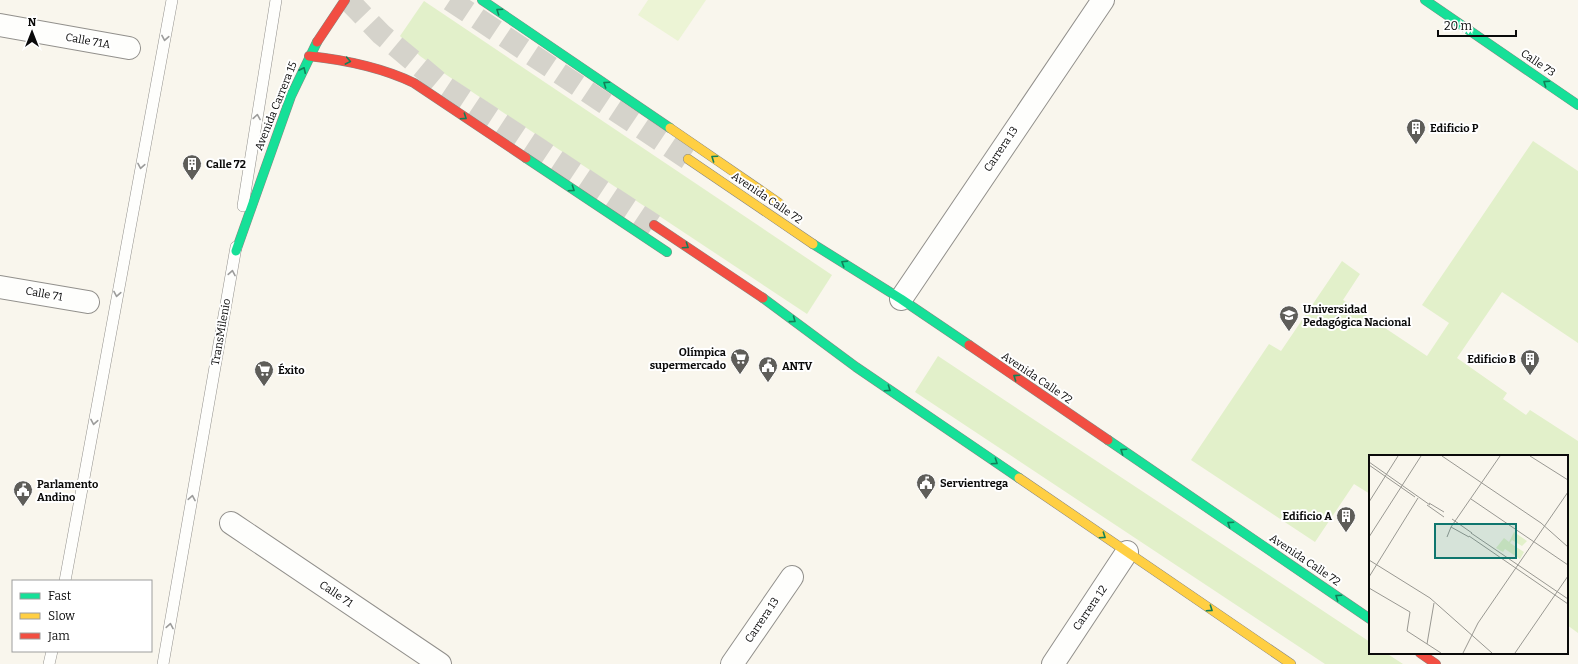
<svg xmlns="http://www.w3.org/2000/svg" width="1578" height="664" viewBox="0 0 1578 664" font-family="Bitter,serif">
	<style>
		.green { fill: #e2f0ca }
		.pitch { fill: #ecf4d5 }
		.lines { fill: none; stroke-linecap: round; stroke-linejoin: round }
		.secondary-tunnel { stroke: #d5d3cb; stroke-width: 22; stroke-dasharray: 22 11; stroke-linecap: butt }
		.lane-casing { stroke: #92908c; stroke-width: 12 }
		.street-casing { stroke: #92908c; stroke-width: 24 }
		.fast-casing { stroke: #888783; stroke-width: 10 }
		.slow-casing { stroke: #888783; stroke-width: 10 }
		.jam-casing { stroke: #888783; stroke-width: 10 }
		.lane { stroke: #fefefc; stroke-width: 11 }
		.street { stroke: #fefefc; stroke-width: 22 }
		.fast { stroke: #16e098; stroke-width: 9 }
		.slow { stroke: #ffcf43; stroke-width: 9 }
		.jam { stroke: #f24e42; stroke-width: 9 }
		.oneway { stroke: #118058 }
		.oneway2 { stroke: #9c9c9b }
		.labels { text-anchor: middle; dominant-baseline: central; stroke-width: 4; stroke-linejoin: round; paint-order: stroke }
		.street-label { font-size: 11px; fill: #0a0a0a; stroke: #fff }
		.poi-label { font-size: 11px; font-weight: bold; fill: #0a0a0a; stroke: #fff; text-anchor: start }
		.inset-road { fill: none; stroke: #999892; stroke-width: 1 }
		.view { fill: #0f766e; fill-opacity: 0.15; stroke: #0f766e; stroke-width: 2 }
		.inset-edge { fill: none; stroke: #0a0a0a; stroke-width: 2 }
	</style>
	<rect width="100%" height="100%" fill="#f9f6ed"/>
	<g class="green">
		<polygon points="424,1 832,275 807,314 442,72 420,56 400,36"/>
		<polygon points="1533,141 1578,171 1578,343 1502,292 1457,358 1507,393 1503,399 1526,415 1530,410 1578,441 1578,633 1567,625 1567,456 1370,456 1370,494 1354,484 1315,542 1191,460 1269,344 1281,351 1342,261 1360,274 1343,300 1427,356 1449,323 1422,305"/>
		<polygon points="938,356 1370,642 1370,653 1386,653 1403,664 1325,664 915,392"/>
	</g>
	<polygon class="pitch" points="648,0 706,0 678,41 638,15"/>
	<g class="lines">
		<g class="secondary-tunnel">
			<polyline points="348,0 381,34 441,84 654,225"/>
			<polyline points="450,0 688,159"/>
		</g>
		<defs>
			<g id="lane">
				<polyline points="243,206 276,0"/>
				<polyline points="65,581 172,0"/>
				<polyline points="49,664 52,651"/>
				<polyline points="163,664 236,247"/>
			</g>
			<g id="street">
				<polyline points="0,25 129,48"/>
				<polyline points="0,287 88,302"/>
				<polyline points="901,299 1103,0"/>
				<polyline points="231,523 440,664"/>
				<polyline points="732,664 792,577"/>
				<polyline points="1053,664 1127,552"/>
			</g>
			<g id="fast">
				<polyline points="482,0 670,128"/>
				<polyline points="1425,0 1578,105"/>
				<polyline points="526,158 667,252"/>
				<polyline points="813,244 901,299 969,345"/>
				<polyline points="236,251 291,96 317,42"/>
				<polyline points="763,298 856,367 1019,478"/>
				<polyline points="1108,440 1370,619"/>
			</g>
			<g id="slow">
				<polyline points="670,128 779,203"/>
				<polyline points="688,159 813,244"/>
				<polyline points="1019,478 1291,664"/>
			</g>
			<g id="jam">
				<polyline points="317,42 345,0"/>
				<path d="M309 56C346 60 381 67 414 83L526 158"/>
				<polyline points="654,225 763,298"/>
				<polyline points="969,345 1108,440"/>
				<polyline points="1420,653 1436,664"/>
			</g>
		</defs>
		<use href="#lane" class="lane-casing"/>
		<use href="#street" class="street-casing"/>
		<use href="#fast" class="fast-casing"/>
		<use href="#slow" class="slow-casing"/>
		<use href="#jam" class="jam-casing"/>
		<use href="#lane" class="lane"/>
		<use href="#street" class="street"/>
		<use href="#fast" class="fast"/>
		<use href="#slow" class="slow"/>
		<use href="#jam" class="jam"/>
	</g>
	<defs><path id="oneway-chevron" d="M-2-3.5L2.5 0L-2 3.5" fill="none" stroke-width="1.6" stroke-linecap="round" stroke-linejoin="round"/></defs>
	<g class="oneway">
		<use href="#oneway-chevron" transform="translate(499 11) rotate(-146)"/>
		<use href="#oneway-chevron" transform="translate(348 61) rotate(11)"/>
		<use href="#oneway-chevron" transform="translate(303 70) rotate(-65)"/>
		<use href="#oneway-chevron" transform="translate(1546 83) rotate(-146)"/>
		<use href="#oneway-chevron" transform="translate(606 84) rotate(-146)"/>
		<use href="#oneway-chevron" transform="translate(464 117) rotate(34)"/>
		<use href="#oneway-chevron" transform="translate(714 158) rotate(-145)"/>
		<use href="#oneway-chevron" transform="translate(572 189) rotate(34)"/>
		<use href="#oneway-chevron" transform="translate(686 246) rotate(34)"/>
		<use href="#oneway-chevron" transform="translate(844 263) rotate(-148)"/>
		<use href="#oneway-chevron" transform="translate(793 320) rotate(37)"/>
		<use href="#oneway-chevron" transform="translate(1016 377) rotate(-146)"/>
		<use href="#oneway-chevron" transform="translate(888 389) rotate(34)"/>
		<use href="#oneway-chevron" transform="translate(1123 451) rotate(-146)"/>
		<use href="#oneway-chevron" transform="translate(995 462) rotate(34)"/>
		<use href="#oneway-chevron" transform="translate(1230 524) rotate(-146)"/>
		<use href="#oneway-chevron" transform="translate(1103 536) rotate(34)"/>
		<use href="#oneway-chevron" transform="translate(1338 597) rotate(-146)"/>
		<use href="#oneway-chevron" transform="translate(1210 609) rotate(34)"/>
	</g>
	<g class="oneway2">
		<use href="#oneway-chevron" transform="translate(165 38) rotate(100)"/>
		<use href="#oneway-chevron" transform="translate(257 117) rotate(-81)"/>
		<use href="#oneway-chevron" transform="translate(141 166) rotate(100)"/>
		<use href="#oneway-chevron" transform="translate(232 273) rotate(-80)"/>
		<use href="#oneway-chevron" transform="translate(117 294) rotate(100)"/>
		<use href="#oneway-chevron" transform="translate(94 422) rotate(100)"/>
		<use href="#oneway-chevron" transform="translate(192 498) rotate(-80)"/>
		<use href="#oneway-chevron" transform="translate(170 626) rotate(-80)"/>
	</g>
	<defs>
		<symbol id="building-pin" viewBox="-11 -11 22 30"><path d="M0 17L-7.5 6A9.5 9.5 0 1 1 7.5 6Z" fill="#5e5d59" stroke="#fff"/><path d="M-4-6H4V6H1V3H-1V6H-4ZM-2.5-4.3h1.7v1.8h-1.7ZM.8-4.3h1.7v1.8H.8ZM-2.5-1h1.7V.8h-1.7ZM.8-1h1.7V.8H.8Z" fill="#fff"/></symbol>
		<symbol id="university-pin" viewBox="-11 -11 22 30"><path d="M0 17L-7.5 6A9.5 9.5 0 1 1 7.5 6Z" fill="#5e5d59" stroke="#fff"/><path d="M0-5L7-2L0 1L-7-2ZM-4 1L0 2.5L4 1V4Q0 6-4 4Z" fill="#fff"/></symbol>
		<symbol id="supermarket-pin" viewBox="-11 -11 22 30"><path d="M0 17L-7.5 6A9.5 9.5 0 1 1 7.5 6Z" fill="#5e5d59" stroke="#fff"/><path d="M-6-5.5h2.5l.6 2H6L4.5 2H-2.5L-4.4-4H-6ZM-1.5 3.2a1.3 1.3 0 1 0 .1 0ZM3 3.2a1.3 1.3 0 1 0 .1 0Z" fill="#fff"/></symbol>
		<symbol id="civic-pin" viewBox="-11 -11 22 30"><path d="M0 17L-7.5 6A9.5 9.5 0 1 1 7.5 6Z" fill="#5e5d59" stroke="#fff"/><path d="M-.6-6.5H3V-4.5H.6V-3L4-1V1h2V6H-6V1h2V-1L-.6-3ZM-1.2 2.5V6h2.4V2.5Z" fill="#fff"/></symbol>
	</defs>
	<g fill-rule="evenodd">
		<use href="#building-pin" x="1405" y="117" width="22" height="30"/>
		<use href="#building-pin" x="181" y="153" width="22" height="30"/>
		<use href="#university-pin" x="1278" y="304" width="22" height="30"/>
		<use href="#supermarket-pin" x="729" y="347" width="22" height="30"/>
		<use href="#building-pin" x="1519" y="348" width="22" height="30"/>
		<use href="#civic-pin" x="757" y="355" width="22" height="30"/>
		<use href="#supermarket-pin" x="253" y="359" width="22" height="30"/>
		<use href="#civic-pin" x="915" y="472" width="22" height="30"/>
		<use href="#civic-pin" x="12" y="479" width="22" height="30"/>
		<use href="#building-pin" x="1335" y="505" width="22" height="30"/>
	</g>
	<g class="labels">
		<g class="street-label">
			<text transform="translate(88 41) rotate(10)">Calle 71A</text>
			<text transform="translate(1538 63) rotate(34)">Calle 73</text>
			<text transform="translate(276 106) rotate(-68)">Avenida Carrera 15</text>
			<text transform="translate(1001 149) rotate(-56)">Carrera 13</text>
			<text transform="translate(767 198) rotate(34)">Avenida Calle 72</text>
			<text transform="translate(44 294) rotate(10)">Calle 71</text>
			<text transform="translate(221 332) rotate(-80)">TransMilenio</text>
			<text transform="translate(1037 378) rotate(34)">Avenida Calle 72</text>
			<text transform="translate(1305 560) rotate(34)">Avenida Calle 72</text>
			<text transform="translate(336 594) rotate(34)">Calle 71</text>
			<text transform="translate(1090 608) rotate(-56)">Carrera 12</text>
			<text transform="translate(762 620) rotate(-56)">Carrera 13</text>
		</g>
		<g class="poi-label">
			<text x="1430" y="128">Edificio P</text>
			<text x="206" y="164">Calle 72</text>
			<text x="1303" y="309">Universidad<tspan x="1303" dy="13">Pedagógica Nacional</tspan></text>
			<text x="726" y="352" text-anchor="end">Olímpica<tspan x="726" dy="13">supermercado</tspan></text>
			<text x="1516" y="359" text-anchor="end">Edificio B</text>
			<text x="782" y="366">ANTV</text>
			<text x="278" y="370">Éxito</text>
			<text x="940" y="483">Servientrega</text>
			<text x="37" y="484">Parlamento<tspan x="37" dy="13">Andino</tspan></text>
			<text x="1332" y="516" text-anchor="end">Edificio A</text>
		</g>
	</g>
	<g transform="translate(1369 455)">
		<rect width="199" height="199" fill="#f9f6ed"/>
		<path d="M145 77 158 86 153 91 143 85 141 88 155 97 151 104 136 94 134 97 127 93 135 83 140 87Z" fill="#e2f0ca"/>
		<path class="inset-road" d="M73 1 172 68 199 92M161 1 199 25M0 7 61 50M0 10 46 42M102 44 199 110M0 47 29 1M60 48 75 57M58 50 75 62M83 64 103 78M82 72 100 82M102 78 199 144M100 81 199 149M0 82 52 1M78 82 82 72 131 1M0 105 61 143 123 198M0 122 49 43M0 133 41 157 38 176 72 198M58 189 65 148M94 198 109 168 199 37M146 198 199 121"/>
		<path class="view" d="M66 69H147V103H66Z"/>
		<rect width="199" height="199" class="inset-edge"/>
	</g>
	<rect x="12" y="580" width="140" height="72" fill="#ffffff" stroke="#9d9d9d"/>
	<rect x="20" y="593" width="20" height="6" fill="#16e098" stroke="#9d9d9d"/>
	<text x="48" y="600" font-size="12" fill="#0a0a0a">Fast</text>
	<rect x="20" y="613" width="20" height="6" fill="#ffcf43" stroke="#9d9d9d"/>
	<text x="48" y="620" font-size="12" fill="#0a0a0a">Slow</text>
	<rect x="20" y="633" width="20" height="6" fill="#f24e42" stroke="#9d9d9d"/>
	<text x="48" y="640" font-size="12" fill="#0a0a0a">Jam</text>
	<g transform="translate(32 32)" stroke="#ffffff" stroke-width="3" paint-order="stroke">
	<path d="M0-3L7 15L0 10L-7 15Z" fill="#0a0a0a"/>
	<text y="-6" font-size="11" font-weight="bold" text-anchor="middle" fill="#0a0a0a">N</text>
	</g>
	<path d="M1438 30v6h78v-6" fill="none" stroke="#0a0a0a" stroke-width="2"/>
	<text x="1444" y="30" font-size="12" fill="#0a0a0a" stroke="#ffffff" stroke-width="3" paint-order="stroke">20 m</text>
</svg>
